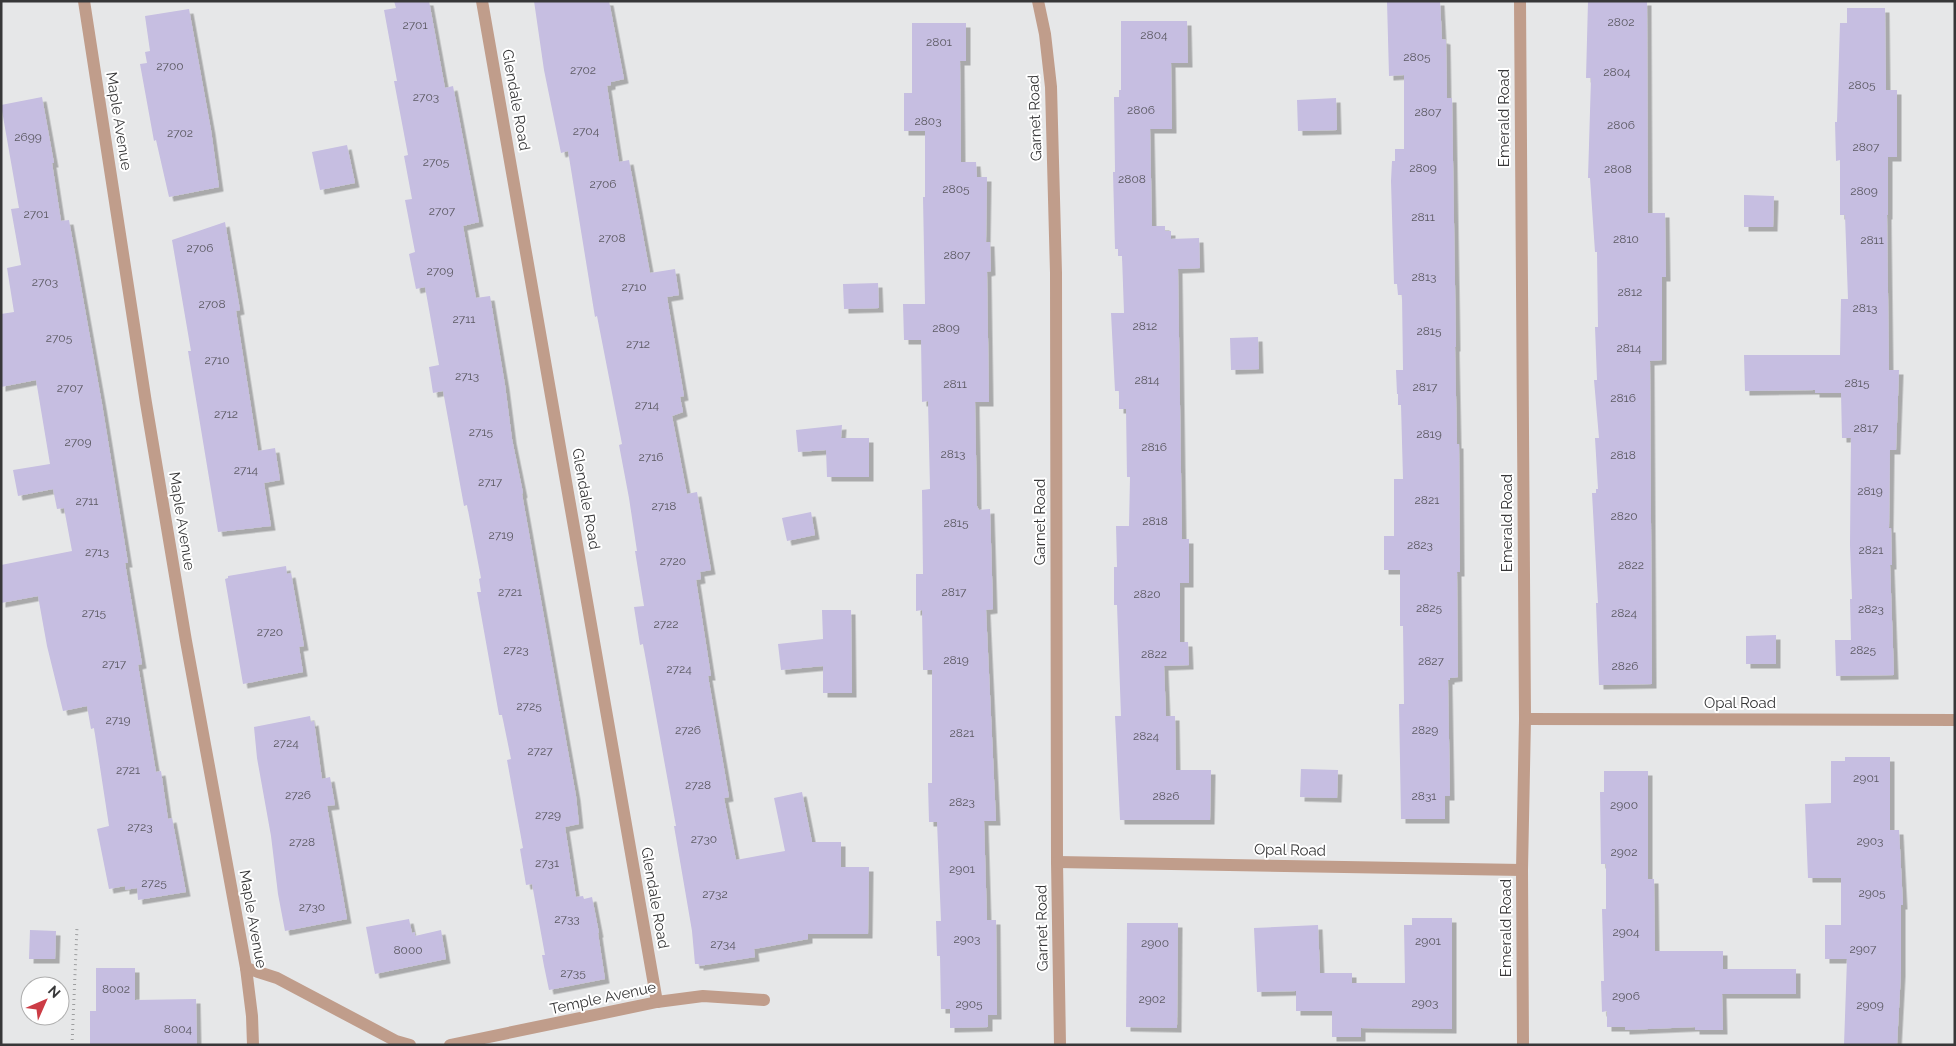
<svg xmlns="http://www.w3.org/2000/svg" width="1956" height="1046" viewBox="0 0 1956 1046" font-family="Raleway,sans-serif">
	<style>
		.building { fill: #c6bee1; filter: url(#shadow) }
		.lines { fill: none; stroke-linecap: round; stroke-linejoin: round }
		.path { stroke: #9e9fa0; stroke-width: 3; stroke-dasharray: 1 4; stroke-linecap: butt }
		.street { stroke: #c09d8b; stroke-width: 12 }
		.labels { text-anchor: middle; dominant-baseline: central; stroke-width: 4; stroke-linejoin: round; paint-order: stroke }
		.number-label { font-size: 12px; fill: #5b5962 }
		.street-label { font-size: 15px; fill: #373738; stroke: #fff }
	</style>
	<defs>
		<filter id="shadow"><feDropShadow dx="4.5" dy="4.5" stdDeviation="0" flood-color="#0004"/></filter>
	</defs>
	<rect width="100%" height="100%" fill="#e6e7e8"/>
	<g class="building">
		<polygon points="394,1 429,1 445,88 453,86 479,222 463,226 476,298 490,296 505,385 512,439 523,493 522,494 576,796 579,824 565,827 576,897 583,896 584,899 592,897 599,933 598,933 605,979 549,990 544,966 542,955 545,955 532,884 526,885 520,849 523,848 507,760 511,759 502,715 499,715 477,592 481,592 479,579 481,578 467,505 464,506 443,391 433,393 429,367 439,365 425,287 416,289 409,254 415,252 405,200 412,199 404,156 408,155 394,81 397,81 384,10 396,8"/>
		<polygon points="534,1 609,1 624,79 611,82 611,85 607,86 619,162 629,160 650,273 675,269 679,295 667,297 684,396 680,397 683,412 672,416 687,494 697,492 711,570 700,572 701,579 696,580 711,676 708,676 729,797 724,798 736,860 785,851 774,798 802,792 812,842 841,842 841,867 869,867 868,934 808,934 808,939 754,949 755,957 699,966 699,964 695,964 692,931 674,826 676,826 643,644 640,645 634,607 644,606 635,551 637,551 629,498 619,445 622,444 597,316 595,317 568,151 561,153 544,70"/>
		<polygon points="1387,1 1440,1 1442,39 1446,40 1447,98 1452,98 1456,347 1455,347 1457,444 1459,444 1460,572 1457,572 1458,677 1450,678 1450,680 1448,680 1450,796 1445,796 1445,819 1401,819 1399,704 1404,704 1403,626 1400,626 1400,570 1384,570 1384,536 1394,536 1394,479 1403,479 1401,405 1398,405 1398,394 1397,394 1396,370 1403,370 1402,295 1398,295 1397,284 1394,284 1391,181 1392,161 1395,161 1395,149 1404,149 1404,75 1389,76"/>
		<polygon points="1588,1 1647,1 1648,213 1665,213 1666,277 1662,277 1662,360 1650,361 1652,684 1599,685 1596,603 1598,603 1592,493 1596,493 1596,489 1598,489 1595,438 1599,438 1594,380 1597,380 1595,327 1598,327 1597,252 1595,252 1590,178 1588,178 1591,78 1586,78"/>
		<polygon points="1847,8 1885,8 1886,90 1897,90 1897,157 1888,157 1888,215 1887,215 1889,370 1899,370 1896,450 1890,450 1889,528 1891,528 1892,565 1890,565 1894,675 1836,676 1835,640 1851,640 1850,599 1852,599 1850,545 1851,438 1842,438 1841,393 1815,393 1815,390 1745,391 1744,355 1840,355 1841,299 1848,299 1845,215 1840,215 1840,160 1836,161 1835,122 1837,122 1840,23 1847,23"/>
		<polygon points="189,9 211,130 219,187 169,197 156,140 154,141 140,64 147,63 145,52 150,51 145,16"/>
		<polygon points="1121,21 1187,21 1188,63 1171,63 1172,129 1150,129 1152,226 1165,226 1165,231 1171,231 1171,239 1199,238 1200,268 1178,269 1182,539 1189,539 1189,583 1180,583 1180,642 1188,642 1189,665 1164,666 1166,716 1175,716 1176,770 1211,770 1210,820 1120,820 1115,716 1121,716 1117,605 1114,605 1114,567 1117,567 1116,526 1129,526 1130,477 1127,477 1126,409 1119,409 1119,391 1115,391 1111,313 1124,313 1122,256 1118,256 1118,249 1115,249 1113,172 1115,172 1114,97 1119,97 1119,90 1121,90"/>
		<polygon points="912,23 966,23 966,61 960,61 961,162 976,162 977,177 987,177 986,242 990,242 991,271 987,272 989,402 975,402 977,506 979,510 990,509 993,609 986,610 996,821 984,821 987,920 996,920 997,1015 988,1015 988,1027 950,1028 950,1009 941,1009 940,956 937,956 936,921 941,921 937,822 929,822 928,783 932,783 932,670 923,670 922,610 916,611 916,574 923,574 922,490 930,489 928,401 922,402 921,340 904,340 903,304 925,304 923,197 925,197 925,131 904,131 904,93 912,93"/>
		<polygon points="42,97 54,163 52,163 61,221 69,220 102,404 128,563 125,563 142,664 138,665 156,772 161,771 168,819 172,818 186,892 138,900 137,888 125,890 125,886 109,889 97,829 109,826 94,728 91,729 87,706 63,711 47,646 38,596 1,603 1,565 72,551 64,508 57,509 53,489 18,496 13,470 50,464 36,380 1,387 1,314 14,312 7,268 21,265 11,209 19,208 1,105"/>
		<polygon points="1336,98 1337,130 1298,131 1297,100"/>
		<polygon points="347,145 355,183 320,190 312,152"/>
		<polygon points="1744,195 1774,196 1773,227 1744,227"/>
		<polygon points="225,222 240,310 236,311 258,451 275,448 280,480 264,483 271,526 218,532 188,351 191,351 172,240"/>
		<polygon points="878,283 879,308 844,309 843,284"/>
		<polygon points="1258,337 1259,369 1231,370 1230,338"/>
		<polygon points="842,425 841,438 869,438 869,477 827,477 826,450 798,452 796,430"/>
		<polygon points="811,512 815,535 787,541 782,518"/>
		<polygon points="286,566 287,574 291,573 304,646 299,647 303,672 243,684 225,579 228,578 228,576"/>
		<polygon points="822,610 851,610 852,693 823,693 823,666 781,670 778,644 823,639"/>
		<polygon points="1776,635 1776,664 1746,664 1746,636"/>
		<polygon points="310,716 311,722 314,721 322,779 330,777 335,805 327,806 347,919 285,931 278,894 271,836 257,758 254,727"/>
		<polygon points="1845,757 1890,757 1890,830 1899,830 1903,905 1901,905 1901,972 1897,1045 1844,1045 1847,959 1825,959 1825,925 1841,925 1841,878 1808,878 1805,804 1831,803 1831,761 1845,761"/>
		<polygon points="1301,769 1338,770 1337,798 1300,797"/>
		<polygon points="1604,771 1648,771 1648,879 1654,879 1655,951 1723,951 1723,969 1796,969 1796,994 1722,994 1723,1030 1695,1030 1695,1027 1625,1030 1625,1027 1607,1027 1607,1011 1602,1012 1601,981 1604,981 1602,909 1606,909 1606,864 1601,864 1600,792 1604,792"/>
		<polygon points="1412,918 1452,918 1452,1029 1361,1028 1361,1037 1332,1037 1332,1011 1296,1011 1296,991 1257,992 1254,928 1318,925 1320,973 1352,973 1352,983 1405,983 1404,925 1412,925"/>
		<polygon points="409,919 412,933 415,932 415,936 441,930 446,959 375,974 366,927"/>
		<polygon points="1127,923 1178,923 1177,1028 1126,1027"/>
		<polygon points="30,930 56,931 55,959 29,959"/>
		<polygon points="96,968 135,968 135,1000 196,999 197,1045 90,1045 90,1011 96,1011"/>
	</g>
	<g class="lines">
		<polyline class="path" points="72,1045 77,927"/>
		<g class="street">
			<polyline points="84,1 146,403 186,641 246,968 252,1016 253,1045"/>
			<polyline points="482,1 657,1002"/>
			<polyline points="1038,1 1045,34 1051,87 1056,273 1057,862 1060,1045"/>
			<polyline points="1520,1 1525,719 1522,870 1523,1045"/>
			<polyline points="1525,719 1955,720"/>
			<polyline points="1057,862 1522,870"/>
			<polyline points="246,968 277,978 396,1041 410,1045"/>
			<polyline points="450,1045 657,1002 703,996 764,1000"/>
		</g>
	</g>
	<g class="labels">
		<g class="number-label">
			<text x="1621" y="22">2802</text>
			<text x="415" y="25">2701</text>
			<text x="1154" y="35">2804</text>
			<text x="939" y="42">2801</text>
			<text x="1417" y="57">2805</text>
			<text x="170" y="66">2700</text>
			<text x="583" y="70">2702</text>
			<text x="1617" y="72">2804</text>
			<text x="1862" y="85">2805</text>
			<text x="426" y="97">2703</text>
			<text x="1141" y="110">2806</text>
			<text x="1428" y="112">2807</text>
			<text x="928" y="121">2803</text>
			<text x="1621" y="125">2806</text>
			<text x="586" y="131">2704</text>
			<text x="180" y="133">2702</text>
			<text x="28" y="137">2699</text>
			<text x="1866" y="147">2807</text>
			<text x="436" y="162">2705</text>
			<text x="1423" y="168">2809</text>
			<text x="1618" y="169">2808</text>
			<text x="1132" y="179">2808</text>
			<text x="603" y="184">2706</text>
			<text x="956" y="189">2805</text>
			<text x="1864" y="191">2809</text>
			<text x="442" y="211">2707</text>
			<text x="36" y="214">2701</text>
			<text x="1423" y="217">2811</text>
			<text x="612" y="238">2708</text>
			<text x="1626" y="239">2810</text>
			<text x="1872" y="240">2811</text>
			<text x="200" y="248">2706</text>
			<text x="957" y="255">2807</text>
			<text x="440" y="271">2709</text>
			<text x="1424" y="277">2813</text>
			<text x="45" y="282">2703</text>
			<text x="634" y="287">2710</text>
			<text x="1630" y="292">2812</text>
			<text x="212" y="304">2708</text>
			<text x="1865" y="308">2813</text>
			<text x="464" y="319">2711</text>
			<text x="1145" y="326">2812</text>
			<text x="946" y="328">2809</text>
			<text x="1429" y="331">2815</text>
			<text x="59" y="338">2705</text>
			<text x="638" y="344">2712</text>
			<text x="1629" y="348">2814</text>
			<text x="217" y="360">2710</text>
			<text x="467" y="376">2713</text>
			<text x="1147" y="380">2814</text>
			<text x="1857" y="383">2815</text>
			<text x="955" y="384">2811</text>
			<text x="1425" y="387">2817</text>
			<text x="70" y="388">2707</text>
			<text x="1623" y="398">2816</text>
			<text x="647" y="405">2714</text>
			<text x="226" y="414">2712</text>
			<text x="1866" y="428">2817</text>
			<text x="481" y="432">2715</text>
			<text x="1429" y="434">2819</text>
			<text x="78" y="442">2709</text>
			<text x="1154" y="447">2816</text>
			<text x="953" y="454">2813</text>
			<text x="1623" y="455">2818</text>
			<text x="651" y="457">2716</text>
			<text x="246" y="470">2714</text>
			<text x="490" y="482">2717</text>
			<text x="1870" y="491">2819</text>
			<text x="1427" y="500">2821</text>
			<text x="87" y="501">2711</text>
			<text x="664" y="506">2718</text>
			<text x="1624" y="516">2820</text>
			<text x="1155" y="521">2818</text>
			<text x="956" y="523">2815</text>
			<text x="501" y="535">2719</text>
			<text x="1420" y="545">2823</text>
			<text x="1871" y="550">2821</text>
			<text x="97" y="552">2713</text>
			<text x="673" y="561">2720</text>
			<text x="1631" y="565">2822</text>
			<text x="510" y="592">2721</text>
			<text x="954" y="592">2817</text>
			<text x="1147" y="594">2820</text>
			<text x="1429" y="608">2825</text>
			<text x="1871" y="609">2823</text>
			<text x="94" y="613">2715</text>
			<text x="1624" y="613">2824</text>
			<text x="666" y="624">2722</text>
			<text x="270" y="632">2720</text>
			<text x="516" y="650">2723</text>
			<text x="1863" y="650">2825</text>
			<text x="1154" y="654">2822</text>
			<text x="956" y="660">2819</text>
			<text x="1431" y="661">2827</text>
			<text x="114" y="664">2717</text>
			<text x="1625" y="666">2826</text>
			<text x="679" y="669">2724</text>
			<text x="529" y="706">2725</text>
			<text x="118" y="720">2719</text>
			<text x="688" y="730">2726</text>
			<text x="1425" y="730">2829</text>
			<text x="962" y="733">2821</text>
			<text x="1146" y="736">2824</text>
			<text x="286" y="743">2724</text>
			<text x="540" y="751">2727</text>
			<text x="128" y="770">2721</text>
			<text x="1866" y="778">2901</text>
			<text x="698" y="785">2728</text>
			<text x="298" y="795">2726</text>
			<text x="1166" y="796">2826</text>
			<text x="1424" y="796">2831</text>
			<text x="962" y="802">2823</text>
			<text x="1624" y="805">2900</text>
			<text x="548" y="815">2729</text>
			<text x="140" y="827">2723</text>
			<text x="704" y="839">2730</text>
			<text x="1870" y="841">2903</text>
			<text x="302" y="842">2728</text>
			<text x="1624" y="852">2902</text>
			<text x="547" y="863">2731</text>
			<text x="962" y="869">2901</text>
			<text x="154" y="883">2725</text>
			<text x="1872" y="893">2905</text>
			<text x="715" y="894">2732</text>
			<text x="312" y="907">2730</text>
			<text x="567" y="919">2733</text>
			<text x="1626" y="932">2904</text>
			<text x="967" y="939">2903</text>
			<text x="1428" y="941">2901</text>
			<text x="1155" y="943">2900</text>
			<text x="723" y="944">2734</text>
			<text x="1863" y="949">2907</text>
			<text x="408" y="950">8000</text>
			<text x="573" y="973">2735</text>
			<text x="116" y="989">8002</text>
			<text x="1626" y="996">2906</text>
			<text x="1152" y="999">2902</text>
			<text x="1425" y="1003">2903</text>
			<text x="969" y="1004">2905</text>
			<text x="1870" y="1005">2909</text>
			<text x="178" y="1029">8004</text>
		</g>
		<g class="street-label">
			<text transform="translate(516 100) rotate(80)">Glendale Road</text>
			<text transform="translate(1035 118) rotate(-92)">Garnet Road</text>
			<text transform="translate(1504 118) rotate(-90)">Emerald Road</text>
			<text transform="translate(119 121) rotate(81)">Maple Avenue</text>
			<text transform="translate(586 499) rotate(80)">Glendale Road</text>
			<text transform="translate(182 521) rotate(81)">Maple Avenue</text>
			<text transform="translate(1040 522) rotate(-90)">Garnet Road</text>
			<text transform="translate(1507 523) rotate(-90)">Emerald Road</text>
			<text x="1740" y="703">Opal Road</text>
			<text transform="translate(1290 850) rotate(1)">Opal Road</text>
			<text transform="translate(655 898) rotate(80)">Glendale Road</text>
			<text transform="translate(253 919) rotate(80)">Maple Avenue</text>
			<text transform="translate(1042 928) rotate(-91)">Garnet Road</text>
			<text transform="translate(1506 928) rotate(-90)">Emerald Road</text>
			<text transform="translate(603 998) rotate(-12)">Temple Avenue</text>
		</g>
	</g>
	<rect width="1956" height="1046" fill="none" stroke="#373738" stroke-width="5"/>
	<g transform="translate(45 1001) rotate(45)"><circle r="24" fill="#ffffff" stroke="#afafaf"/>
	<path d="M0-4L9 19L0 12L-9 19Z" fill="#cc3c45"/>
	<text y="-8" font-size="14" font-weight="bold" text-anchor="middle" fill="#373738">N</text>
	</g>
</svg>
